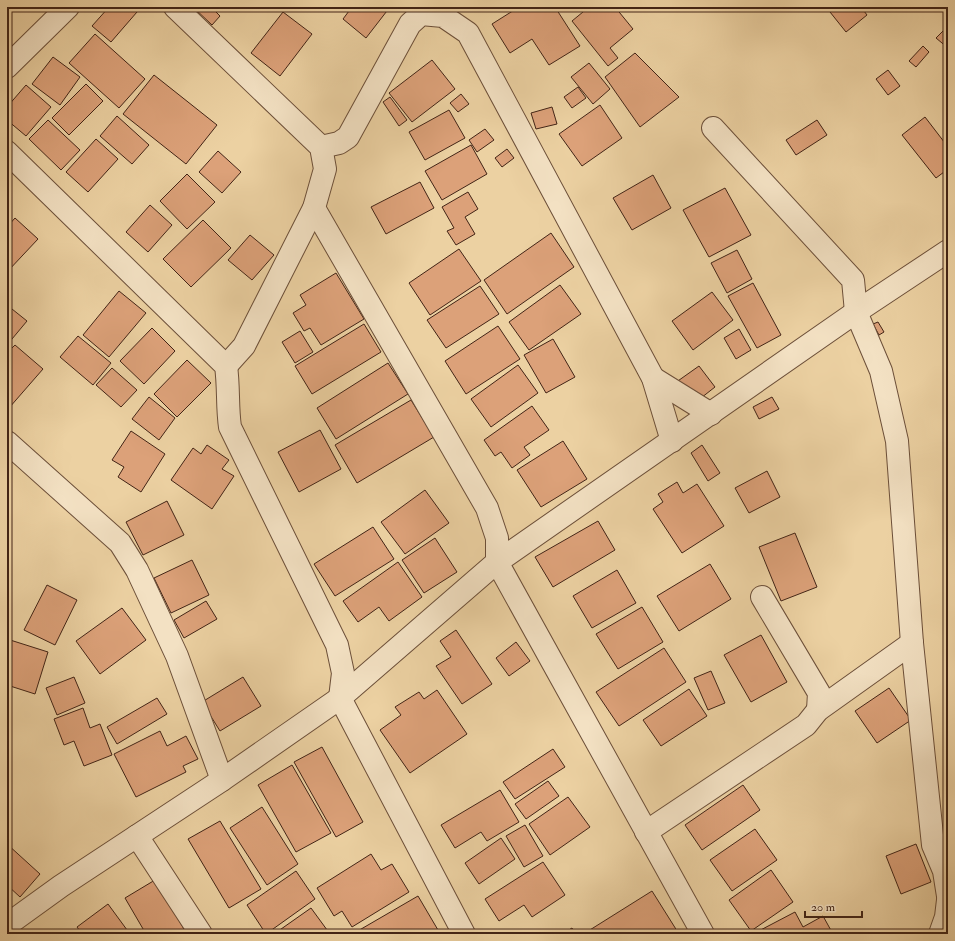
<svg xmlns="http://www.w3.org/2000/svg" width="955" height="941" viewBox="0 0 955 941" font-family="'IM FELL Double Pica',serif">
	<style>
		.building { fill: #dca179; stroke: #422416 }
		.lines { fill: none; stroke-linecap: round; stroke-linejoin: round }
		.minor-casing { stroke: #6c4f39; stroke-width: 24 }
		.minor { stroke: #f3e1c3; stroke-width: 22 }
	</style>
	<rect width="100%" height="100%" fill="#ecd1a2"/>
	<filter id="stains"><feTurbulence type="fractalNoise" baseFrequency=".005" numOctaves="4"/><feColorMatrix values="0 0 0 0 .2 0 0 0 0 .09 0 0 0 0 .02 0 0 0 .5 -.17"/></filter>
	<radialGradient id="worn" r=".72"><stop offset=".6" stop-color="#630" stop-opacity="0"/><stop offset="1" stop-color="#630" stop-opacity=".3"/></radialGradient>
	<g class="building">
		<polygon points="109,7 131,7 137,12 111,42 92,26"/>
		<polygon points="193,7 211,7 220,16 212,25"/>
		<polygon points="214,7 223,7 219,12"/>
		<polygon points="352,7 390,7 366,38 343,19"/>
		<polygon points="519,7 555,7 580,46 549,65 532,39 510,53 492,24"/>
		<polygon points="589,7 615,7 633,29 610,48 618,58 608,66 572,21"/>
		<polygon points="826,7 861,7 867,15 846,32"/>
		<polygon points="283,12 312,34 280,76 251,53"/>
		<polygon points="948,26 948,48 936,38"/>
		<polygon points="95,34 145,79 119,108 69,63"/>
		<polygon points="923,46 929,52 916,67 909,61"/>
		<polygon points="635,53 679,97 640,127 605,77"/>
		<polygon points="53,57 80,77 60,105 32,84"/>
		<polygon points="432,60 455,89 412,122 389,93"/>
		<polygon points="589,63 610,89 593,104 571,77"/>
		<polygon points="888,70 900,86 888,95 876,79"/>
		<polygon points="154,75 217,125 186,164 123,114"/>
		<polygon points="86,84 103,101 69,135 52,118"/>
		<polygon points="26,85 51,107 26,136 7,120 7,107"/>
		<polygon points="578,87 586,98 572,108 564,97"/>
		<polygon points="461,94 469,104 458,112 450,103"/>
		<polygon points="390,97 407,120 399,126 383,102"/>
		<polygon points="600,105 622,138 582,166 559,134"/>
		<polygon points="552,107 557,124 536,129 531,113"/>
		<polygon points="449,110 465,138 425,160 409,132"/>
		<polygon points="117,116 149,145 132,164 100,136"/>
		<polygon points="925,117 948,147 948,169 936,178 902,135"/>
		<polygon points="48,120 80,150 61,170 29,139"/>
		<polygon points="817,120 827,135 796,155 786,140"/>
		<polygon points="485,129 494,140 477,152 469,140"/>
		<polygon points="96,139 118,159 88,192 66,172"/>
		<polygon points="471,145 487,174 442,200 425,171"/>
		<polygon points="507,149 514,158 502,167 495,158"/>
		<polygon points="218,151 241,172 222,193 199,172"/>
		<polygon points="187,174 215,202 187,229 160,201"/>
		<polygon points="653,175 671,208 632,230 613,198"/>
		<polygon points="420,182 434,208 386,234 371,207"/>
		<polygon points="725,188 751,235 709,257 683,210"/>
		<polygon points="468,192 478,209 465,217 475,234 456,245 447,231 454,228 442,207"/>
		<polygon points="150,205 172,225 148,252 126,232"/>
		<polygon points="15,218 38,239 7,272 7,227"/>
		<polygon points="203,220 231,248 191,287 163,259"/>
		<polygon points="551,233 574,267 507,314 484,280"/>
		<polygon points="250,235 274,255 252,280 228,260"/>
		<polygon points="459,249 481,281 430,315 409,283"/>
		<polygon points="737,250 752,279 727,293 711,263"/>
		<polygon points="336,273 364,319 321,345 310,328 304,331 293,313 306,305 300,295"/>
		<polygon points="753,283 781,335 757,348 728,296"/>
		<polygon points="560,285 581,314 529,350 509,322"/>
		<polygon points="480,286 499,314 446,348 427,320"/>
		<polygon points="119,291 146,313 109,357 83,335"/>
		<polygon points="712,292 733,320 693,350 672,321"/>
		<polygon points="7,305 27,321 7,345"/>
		<polygon points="878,322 884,332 879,335 873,324"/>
		<polygon points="364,324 381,352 312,394 295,366"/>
		<polygon points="498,326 520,359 466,394 445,361"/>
		<polygon points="152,328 175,351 144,384 120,361"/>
		<polygon points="739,329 751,350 736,359 724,338"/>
		<polygon points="300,331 313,352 295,363 282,342"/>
		<polygon points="78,336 111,363 93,385 60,357"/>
		<polygon points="553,339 575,377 546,393 524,355"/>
		<polygon points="15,345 43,369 9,408 7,406 7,353"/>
		<polygon points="187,360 211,383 177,417 154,394"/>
		<polygon points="388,363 408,394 336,439 317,408"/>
		<polygon points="518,365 538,393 491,427 471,399"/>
		<polygon points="699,366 715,387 692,405 675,383"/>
		<polygon points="112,368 137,390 121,407 96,385"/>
		<polygon points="149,397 175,418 159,440 132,419"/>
		<polygon points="772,397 779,409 759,419 753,407"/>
		<polygon points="411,400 434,437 357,483 335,445"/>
		<polygon points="532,406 549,430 524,447 530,455 512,468 501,452 495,456 484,440"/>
		<polygon points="320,430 341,469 299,492 278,452"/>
		<polygon points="131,431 165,454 141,492 118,477 124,467 112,460"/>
		<polygon points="563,441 587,479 541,507 517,470"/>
		<polygon points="207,445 229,460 222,469 234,476 212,509 171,480 193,448 201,454"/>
		<polygon points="702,445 720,473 708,481 691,453"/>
		<polygon points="767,471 780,497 749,513 735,488"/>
		<polygon points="677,482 683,493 697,484 724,526 682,553 653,509 663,502 658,494"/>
		<polygon points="425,490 449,523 405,554 381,522"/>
		<polygon points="167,501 184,535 143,555 126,522"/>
		<polygon points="598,521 615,550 553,587 535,557"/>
		<polygon points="373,527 394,559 335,596 314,564"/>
		<polygon points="795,533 817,587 781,601 759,547"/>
		<polygon points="435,538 457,572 424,593 402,560"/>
		<polygon points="192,560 209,595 171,613 154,578"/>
		<polygon points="398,562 422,597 389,621 379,607 358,622 343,601"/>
		<polygon points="710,564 731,599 679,631 657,596"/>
		<polygon points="617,570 636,603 592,628 573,596"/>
		<polygon points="47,585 77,600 55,645 24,630"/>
		<polygon points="206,601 217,619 184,638 174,620"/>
		<polygon points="642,607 663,642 618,669 596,634"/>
		<polygon points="122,608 146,640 100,674 76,641"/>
		<polygon points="456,630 492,684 462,704 436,666 451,657 440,641"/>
		<polygon points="761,635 787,682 751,702 724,655"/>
		<polygon points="7,639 48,652 35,694 7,685"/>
		<polygon points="516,642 530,661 509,676 496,658"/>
		<polygon points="664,648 686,682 619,726 596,692"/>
		<polygon points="711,671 725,703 708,710 694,678"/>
		<polygon points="74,677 85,703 57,715 46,688"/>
		<polygon points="243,677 261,706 220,731 202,702"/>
		<polygon points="889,688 911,720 877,743 855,711"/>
		<polygon points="689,689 707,716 661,746 643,720"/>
		<polygon points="437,690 467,734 410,773 380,730 401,715 395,707 419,692 424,699"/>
		<polygon points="157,698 167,714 117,744 107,727"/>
		<polygon points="83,708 90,728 100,724 112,755 84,766 74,741 64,745 54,719"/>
		<polygon points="160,731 167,746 186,736 198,759 183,766 186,772 136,797 114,754"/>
		<polygon points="322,747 363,822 336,837 294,762"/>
		<polygon points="553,749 565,767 515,799 503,782"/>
		<polygon points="292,765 331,833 296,852 258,785"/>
		<polygon points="548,781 559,796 526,819 515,804"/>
		<polygon points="743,785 760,810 702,850 685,825"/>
		<polygon points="500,790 519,822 487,841 481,832 455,848 441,825"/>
		<polygon points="568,797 590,827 550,855 529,824"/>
		<polygon points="262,807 298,864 267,885 230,828"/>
		<polygon points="220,821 261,889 229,908 188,839"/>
		<polygon points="525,825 543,856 524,867 506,836"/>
		<polygon points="755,829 777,860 732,891 710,860"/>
		<polygon points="501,838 515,859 479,884 465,863"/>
		<polygon points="7,844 40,874 20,897 7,885"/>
		<polygon points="916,844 931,882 901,894 886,856"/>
		<polygon points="371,854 381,870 392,864 409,892 352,927 342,911 334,916 317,888"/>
		<polygon points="543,862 565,895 532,917 524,905 499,921 485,899"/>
		<polygon points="771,870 793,902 751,931 729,900"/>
		<polygon points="296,871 315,899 266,934 247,905"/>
		<polygon points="155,880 187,934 146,934 125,898"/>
		<polygon points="652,891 679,934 586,934 585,933"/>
		<polygon points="418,896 438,930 431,934 357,934 356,932"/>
		<polygon points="108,904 130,934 82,934 77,927"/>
		<polygon points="311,908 330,934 274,934"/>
		<polygon points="795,912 803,927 823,916 833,934 753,934"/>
		<polygon points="572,928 576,934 562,934"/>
	</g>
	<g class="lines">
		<defs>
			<g id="minor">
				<polyline points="175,7 321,147 325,169 314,208 244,346 226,366"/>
				<polyline points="7,67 68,7"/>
				<polyline points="713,128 853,280 856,312 881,371 897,441 912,643 933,845 944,871 948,896"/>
				<polyline points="321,147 339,143 348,137 410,24 421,14 443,16 468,33 653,378 672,441"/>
				<path d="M7 152 226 366C229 387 227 407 230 427L337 645 343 673 340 698 464 934"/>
				<polyline points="314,208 487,508 497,538 497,562 703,934"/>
				<polyline points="653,378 711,414"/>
				<polyline points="7,442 120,543 137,570 177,656 222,780"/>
				<polyline points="762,597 819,693 818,710"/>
				<polyline points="646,832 806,725 818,710 912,643"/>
				<polyline points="137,836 201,934"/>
				<polyline points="7,925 61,886 222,780 340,698 497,562 856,312 948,251"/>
				<polyline points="940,934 946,917 948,900"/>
			</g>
		</defs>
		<use href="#minor" class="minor-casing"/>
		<use href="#minor" class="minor"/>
	</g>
	<rect width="955" height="941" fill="none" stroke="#ecd1a2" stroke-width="24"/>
	<rect x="8" y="8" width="939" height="925" fill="none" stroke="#422416" stroke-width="2"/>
	<rect x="12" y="12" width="931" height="917" fill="none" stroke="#422416"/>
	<path d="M805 911v6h57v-6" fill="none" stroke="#422416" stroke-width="2"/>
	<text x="811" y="911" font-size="12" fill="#422416" stroke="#f3e1c3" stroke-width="3" paint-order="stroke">20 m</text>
	<rect width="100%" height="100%" filter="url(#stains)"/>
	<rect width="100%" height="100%" fill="url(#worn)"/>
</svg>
